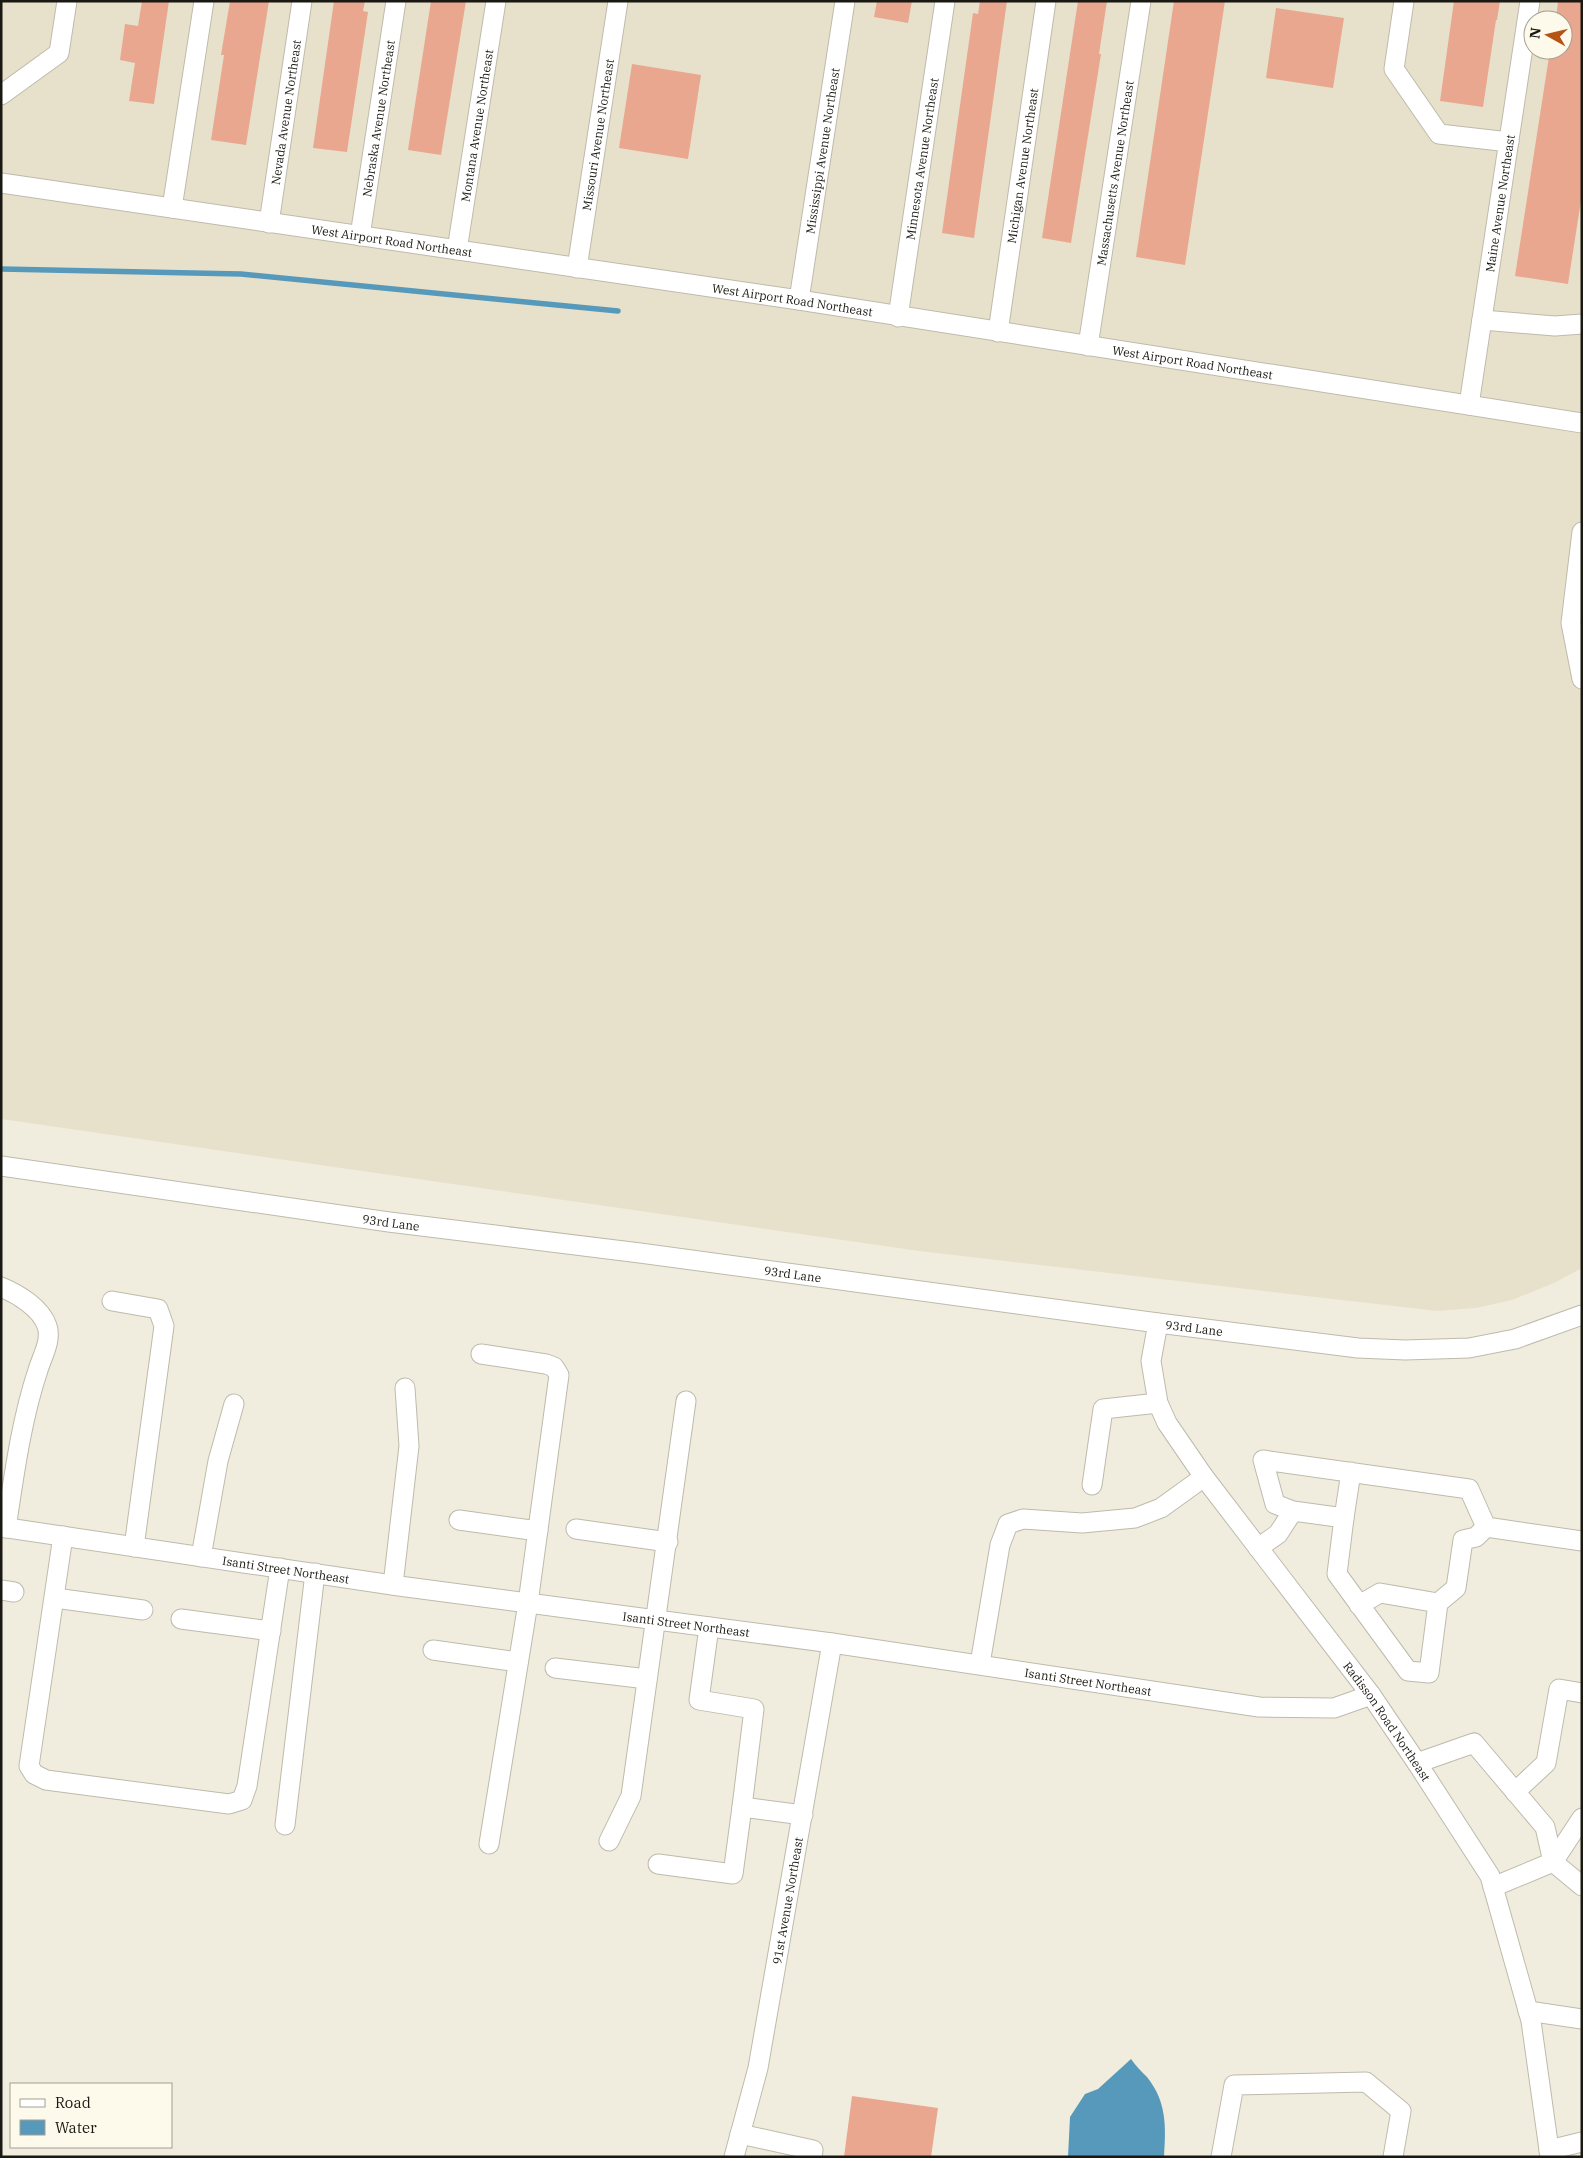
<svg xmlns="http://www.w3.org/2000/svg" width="1583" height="2158" viewBox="0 0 1583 2158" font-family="'IBM Plex Serif',serif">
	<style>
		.built { fill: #e7e1cb; fill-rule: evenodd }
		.water { fill: #5699bb }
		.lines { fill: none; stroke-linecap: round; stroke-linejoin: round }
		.stream { stroke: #5699bb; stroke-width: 5.5 }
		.building { fill: #e9a78f }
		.minor-casing { stroke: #bebaac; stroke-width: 21 }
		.minor { stroke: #fff; stroke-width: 19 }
		.labels { text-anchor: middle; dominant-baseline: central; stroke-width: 4; stroke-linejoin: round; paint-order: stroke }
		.street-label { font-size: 12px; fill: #191812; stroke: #fefaeb }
	</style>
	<rect width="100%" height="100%" fill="#f1edde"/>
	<path class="built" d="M1 1H1582V1268L1554 1283 1512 1300 1476 1308 1437 1311 919 1251 1 1119ZM1533 20H1563V50H1533Z"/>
	<path class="water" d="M1131 2059C1136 2066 1141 2071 1147 2077 1167 2102 1166 2127 1164 2157H1068L1070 2117 1085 2094 1098 2089Z"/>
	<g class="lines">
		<polyline class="stream" points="1,269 241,274 618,311"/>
	</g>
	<g class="building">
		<polygon points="142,1 169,1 154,104 129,101 135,63 120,60 125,24 138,26"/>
		<polygon points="230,1 269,1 246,145 211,140 224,55 221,55"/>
		<polygon points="334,1 365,1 363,11 368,12 347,152 313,148"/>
		<polygon points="431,1 466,1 441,155 408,150"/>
		<polygon points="877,1 912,1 908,23 874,17"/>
		<polygon points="980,1 1007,1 974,238 942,233 973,13 978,14"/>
		<polygon points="1078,1 1107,1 1099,54 1101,54 1071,243 1042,238"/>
		<polygon points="1174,1 1225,1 1185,265 1136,257"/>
		<polygon points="1454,1 1500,1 1497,20 1496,20 1483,107 1440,101"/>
		<polygon points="1558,1 1582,1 1582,194 1568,284 1515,276 1550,50 1563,50 1563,20 1556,20"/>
		<polygon points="1276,8 1344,18 1333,88 1266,78"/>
		<polygon points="632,64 701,75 688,159 619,148"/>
		<polygon points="852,2096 938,2108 931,2157 844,2157"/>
	</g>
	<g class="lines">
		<defs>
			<g id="minor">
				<polyline points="1404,1 1394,69 1439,134 1509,142"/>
				<polyline points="1,95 59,53 67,1"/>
				<path id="s1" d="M1 183 799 300 1582 423"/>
				<polyline points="172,208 204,1"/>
				<path id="s2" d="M269 223 302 1"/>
				<path id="s3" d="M360 236 396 1"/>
				<path id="s4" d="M457 250 496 1"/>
				<path id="s5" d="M577 268 618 1"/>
				<path id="s6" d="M799 300 845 1"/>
				<path id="s7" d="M898 317 945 1"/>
				<polyline points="1482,320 1555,326 1582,324"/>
				<path id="s8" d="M998 332 1046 1"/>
				<path id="s9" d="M1088 346 1141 1"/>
				<path id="s10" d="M1469 405 1530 1"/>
				<polyline points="1582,532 1571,623 1582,679"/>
				<path id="s11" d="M1 1166 389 1222 640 1253 1158 1323 1358 1348 1405 1350 1469 1348 1515 1339 1582 1315"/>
				<path d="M1 1287C18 1294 41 1308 47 1326 52 1340 42 1357 38 1370 21 1421 14 1476 6 1528"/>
				<polyline points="112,1301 158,1309 164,1326 134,1547"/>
				<path id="s12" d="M1158 1323 1151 1361 1158 1403 1167 1423 1204 1477 1371 1695 1417 1763 1490 1876 1531 2021 1550 2157"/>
				<polyline points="481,1354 546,1364 554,1367 559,1375 528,1603 489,1844"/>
				<polyline points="1351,1472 1344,1518 1293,1511 1275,1504 1263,1460 1469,1489 1486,1527 1582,1541"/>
				<polyline points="1092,1485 1103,1409 1158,1403"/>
				<polyline points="1344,1518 1337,1574 1408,1671 1429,1673 1438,1603 1380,1593 1359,1605"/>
				<polyline points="459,1520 538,1531"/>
				<path id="s13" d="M1 1527 399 1586 832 1643 1259 1707 1334 1708 1371 1695"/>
				<polyline points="576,1529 668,1542"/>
				<polyline points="63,1536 29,1766 34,1774 46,1780 229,1804 242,1800 247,1786 280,1568"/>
				<polyline points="1258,1548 1278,1534 1293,1511"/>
				<polyline points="201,1557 218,1461 234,1404"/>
				<polyline points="393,1585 409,1446 405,1388"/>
				<polyline points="1,1590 14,1592"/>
				<polyline points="55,1598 143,1610"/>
				<polyline points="1438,1603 1456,1588 1463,1540 1476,1537 1486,1527"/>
				<polyline points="181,1619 271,1631"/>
				<polyline points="709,1627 699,1700 754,1709 742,1807 803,1815"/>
				<polyline points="433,1650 518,1662"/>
				<polyline points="980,1664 1000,1545 1008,1524 1023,1519 1082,1523 1135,1518 1161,1508 1204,1477"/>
				<polyline points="555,1668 647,1679"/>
				<polyline points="1417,1763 1474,1743 1545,1827 1553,1862 1582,1886"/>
				<polyline points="1515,1792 1546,1763 1559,1689 1582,1693"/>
				<polyline points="285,1825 315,1573"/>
				<polyline points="609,1841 631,1796 686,1401"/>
				<polyline points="658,1864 733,1874 742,1807"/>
				<polyline points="1493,1887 1553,1862 1582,1818"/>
				<polyline points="1528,2011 1582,2019"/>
				<polyline points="740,2134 813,2150 812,2157"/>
				<polyline points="1549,2150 1582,2142"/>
				<path id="s14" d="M734 2157 758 2068 832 1643"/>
				<polyline points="1221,2157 1234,2085 1366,2082 1401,2111 1393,2157"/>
			</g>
		</defs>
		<use href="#minor" class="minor-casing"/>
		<use href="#minor" class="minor"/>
	</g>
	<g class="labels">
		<g class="street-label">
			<text stroke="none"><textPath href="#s2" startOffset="112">Nevada Avenue Northeast</textPath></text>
			<text stroke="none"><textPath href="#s3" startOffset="119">Nebraska Avenue Northeast</textPath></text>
			<text stroke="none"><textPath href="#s4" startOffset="126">Montana Avenue Northeast</textPath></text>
			<text stroke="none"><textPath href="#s5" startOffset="135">Missouri Avenue Northeast</textPath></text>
			<text stroke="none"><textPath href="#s6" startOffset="151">Mississippi Avenue Northeast</textPath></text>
			<text stroke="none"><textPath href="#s7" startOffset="160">Minnesota Avenue Northeast</textPath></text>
			<text stroke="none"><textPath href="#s8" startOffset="168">Michigan Avenue Northeast</textPath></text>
			<text stroke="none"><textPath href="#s9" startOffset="175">Massachusetts Avenue Northeast</textPath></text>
			<text stroke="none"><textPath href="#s10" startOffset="204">Maine Avenue Northeast</textPath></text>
			<text stroke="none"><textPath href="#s1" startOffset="395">West Airport Road Northeast</textPath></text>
			<text stroke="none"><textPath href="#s1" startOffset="800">West Airport Road Northeast</textPath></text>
			<text stroke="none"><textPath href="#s1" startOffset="1205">West Airport Road Northeast</textPath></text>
			<text stroke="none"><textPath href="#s11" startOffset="394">93rd Lane</textPath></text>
			<text stroke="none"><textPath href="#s11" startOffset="799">93rd Lane</textPath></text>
			<text stroke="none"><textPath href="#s11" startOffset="1204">93rd Lane</textPath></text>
			<text stroke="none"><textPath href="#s13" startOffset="288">Isanti Street Northeast</textPath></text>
			<text stroke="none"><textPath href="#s13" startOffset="692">Isanti Street Northeast</textPath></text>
			<text stroke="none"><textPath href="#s13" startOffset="1098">Isanti Street Northeast</textPath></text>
			<text stroke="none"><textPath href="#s12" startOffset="474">Radisson Road Northeast</textPath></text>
			<text stroke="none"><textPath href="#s14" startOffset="262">91st Avenue Northeast</textPath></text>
		</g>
	</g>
	<rect width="1583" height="2158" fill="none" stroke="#191812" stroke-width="5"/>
	<rect x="10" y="2083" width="162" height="65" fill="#fefaeb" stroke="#a2a094"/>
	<rect x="20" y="2099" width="25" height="8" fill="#ffffff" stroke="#a2a094"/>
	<text x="55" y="2108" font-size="15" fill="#191812">Road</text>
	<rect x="20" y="2120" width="25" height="15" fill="#5699bb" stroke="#a2a094"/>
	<text x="55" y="2133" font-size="15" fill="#191812">Water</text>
	<g transform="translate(1548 35) rotate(278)"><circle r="24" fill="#fefaeb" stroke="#a2a094"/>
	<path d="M0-4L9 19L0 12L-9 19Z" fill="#b55414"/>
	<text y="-8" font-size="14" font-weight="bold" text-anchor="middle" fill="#191812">N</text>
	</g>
</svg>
